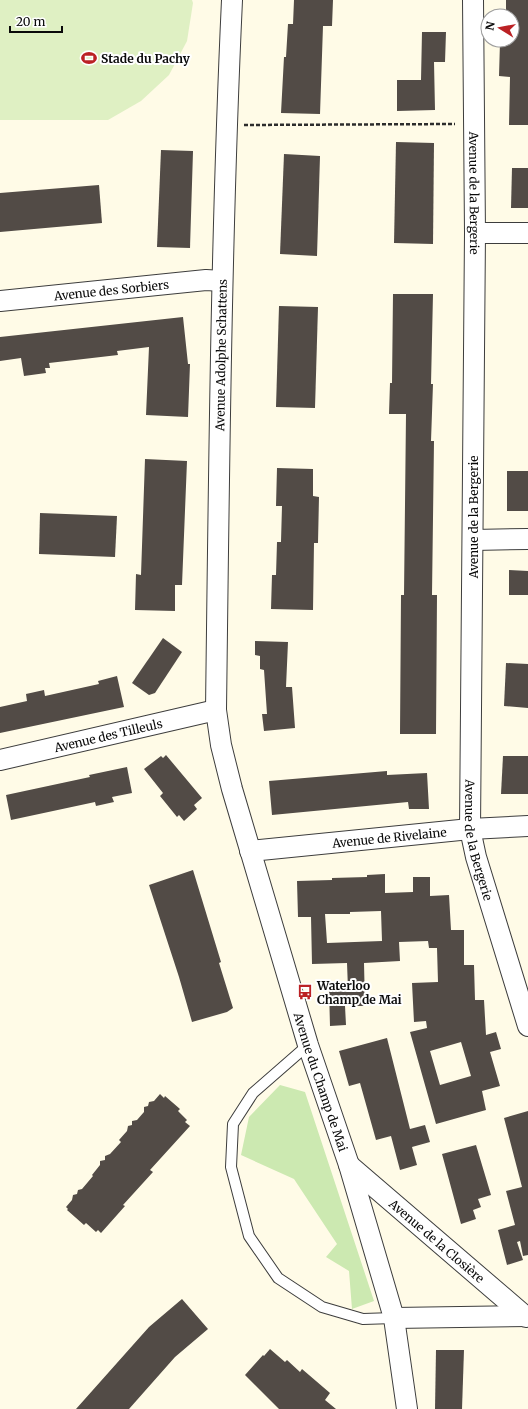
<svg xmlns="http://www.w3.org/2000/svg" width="528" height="1409" viewBox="0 0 528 1409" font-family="Merriweather,serif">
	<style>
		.green { fill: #cce9b1 }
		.pitch { fill: #dff0c3 }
		.building { fill: #524b46; fill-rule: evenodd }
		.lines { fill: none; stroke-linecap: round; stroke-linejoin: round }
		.service-casing { stroke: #3d3d3d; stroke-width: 12 }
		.minor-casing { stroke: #3d3d3d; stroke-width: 22 }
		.path { stroke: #2c2c2c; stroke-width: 2.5; stroke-dasharray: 4 2; stroke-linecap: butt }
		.service { stroke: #fff; stroke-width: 10 }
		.minor { stroke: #fff; stroke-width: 20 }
		.labels { text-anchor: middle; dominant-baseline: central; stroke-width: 4; stroke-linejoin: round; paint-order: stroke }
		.poi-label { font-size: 12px; font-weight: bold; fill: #0a0a0a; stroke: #fff; text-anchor: start }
		.street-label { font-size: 12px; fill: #0a0a0a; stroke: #fff }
	</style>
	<rect width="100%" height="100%" fill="#fffbe7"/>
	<polygon class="green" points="280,1085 305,1092 374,1301 352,1309 349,1271 326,1257 337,1244 294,1179 241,1155 249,1117"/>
	<polygon class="pitch" points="0,0 192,0 193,3 187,41 169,75 141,101 108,120 0,120"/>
	<g class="building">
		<polygon points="294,0 333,0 332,26 323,26 320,114 281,113 284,57 286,57 288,24 293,24"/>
		<polygon points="506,0 528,0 528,125 509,125 510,77 499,76 500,42 512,40 512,16 506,16"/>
		<polygon points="422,32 446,32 445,62 434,62 435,110 397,111 397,80 421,80"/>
		<polygon points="396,142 434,143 433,244 394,243"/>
		<polygon points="161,150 193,151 190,248 157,247"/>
		<polygon points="284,154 320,156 317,256 280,254"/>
		<polygon points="512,168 528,168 528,208 511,208"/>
		<polygon points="99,185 102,223 0,232 0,193"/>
		<polygon points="393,294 433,294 431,384 433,384 431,441 434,441 432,595 437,595 436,734 400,734 401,595 404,595 406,414 389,414 390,383 392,383"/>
		<polygon points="279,306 318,307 315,408 276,407"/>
		<polygon points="183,317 188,364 190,364 188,417 146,415 149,347 117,351 118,355 49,363 50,368 45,368 46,373 24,376 21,358 0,361 0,337"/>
		<polygon points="145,459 187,461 182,585 175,585 175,611 135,610 136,574 141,575"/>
		<polygon points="277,468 313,469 313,496 319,497 318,543 314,543 313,610 271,609 272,575 276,575 277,542 281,542 282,506 276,506"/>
		<rect x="507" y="471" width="21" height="40"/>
		<polygon points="40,513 117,516 115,557 39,554"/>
		<polygon points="509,570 528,571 528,595 509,595"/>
		<polygon points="163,638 182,652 155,693 149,695 132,683"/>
		<polygon points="255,641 288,642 286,687 292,687 295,728 264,731 262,714 267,714 264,670 260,669 260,656 255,655"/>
		<polygon points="506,663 528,664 528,708 504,706"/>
		<polygon points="117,676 124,707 0,733 0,707 27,701 26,694 44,690 45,696 99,684 98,681"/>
		<polygon points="166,755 202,798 194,805 197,809 184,821 179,815 177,817 160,796 163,793 144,769 161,756 163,758"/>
		<polygon points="503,756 528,756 528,794 501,794"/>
		<polygon points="127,767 132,793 112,797 114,802 96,806 95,802 11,820 6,795 90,777 89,775"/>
		<polygon points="387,771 387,775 427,773 429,809 409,809 408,802 272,815 269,781"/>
		<polygon points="193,870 221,962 219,963 233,1008 227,1012 192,1022 179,977 149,885"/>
		<path d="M385 874V893L413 892V877H430V896L449 895 451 930H464V965H474L475 1000H484L486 1035 496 1032 501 1049 490 1052 500 1086 482 1091 486 1110 436 1124 410 1032 427 1028 426 1021 414 1022 412 983 438 982 437 948H429L428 941 399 942 400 961 364 963 365 1006H345L346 1025 330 1026 329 989H348L347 963 312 964 311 917H298L297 881 332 880V878L367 877V875ZM381 911 382 941 327 943 325 914H350V912ZM461 1042 471 1076 440 1085 430 1051Z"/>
		<polygon points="387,1038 410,1129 425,1125 430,1142 412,1147 417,1165 400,1170 391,1136 376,1140 360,1083 349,1086 339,1051"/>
		<polygon points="160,1094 164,1098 165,1096 180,1109 178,1111 187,1120 185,1122 190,1126 150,1170 153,1172 123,1205 125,1206 101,1233 98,1230 96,1232 86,1223 84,1225 67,1210 68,1209 66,1207 72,1200 73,1195 77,1194 78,1190 82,1189 93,1176 92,1175 100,1165 100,1161 105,1160 105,1156 110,1154 121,1142 119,1140 127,1131 128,1126 132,1125 132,1121 137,1120 144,1112 144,1107 148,1106 149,1102 154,1101"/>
		<polygon points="528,1111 528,1255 523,1256 520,1241 517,1242 523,1260 507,1265 498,1230 515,1225 506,1191 522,1187 504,1118"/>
		<polygon points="476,1145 491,1195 478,1199 481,1207 473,1210 476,1219 461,1224 442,1154"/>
		<polygon points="182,1299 208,1329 175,1357 129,1409 76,1409 149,1327"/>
		<polygon points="270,1349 285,1362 287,1360 300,1372 302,1369 330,1393 325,1400 336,1409 279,1409 245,1375 263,1355 264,1356"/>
		<polygon points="436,1350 464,1350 462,1409 435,1409"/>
	</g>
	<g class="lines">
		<defs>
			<polyline id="service" points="308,1045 253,1093 233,1124 231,1167 249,1236 278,1278 322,1307 363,1319 394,1318"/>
			<g id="minor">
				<path id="s1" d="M232 0C221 237 219 474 216 710L221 745 232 789 308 1045 349 1165 394 1318 407 1409"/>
				<path id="s2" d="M473 0 475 233 470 829 476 857 528 1026"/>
				<polyline points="475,233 528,233"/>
				<path id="s3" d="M0 301 206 280 222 281"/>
				<polyline points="473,540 528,539"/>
				<path id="s4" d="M0 760 216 710"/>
				<path id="s5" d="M250 851 470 829 528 826"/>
				<path id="s6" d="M349 1165 526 1317"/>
				<polyline points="394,1318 528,1316"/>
			</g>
		</defs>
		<use href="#service" class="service-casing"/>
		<use href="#minor" class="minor-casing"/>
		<polyline class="path" points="244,125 455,124"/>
		<use href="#service" class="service"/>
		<use href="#minor" class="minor"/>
	</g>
	<defs>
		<symbol id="stadium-bare" viewBox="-9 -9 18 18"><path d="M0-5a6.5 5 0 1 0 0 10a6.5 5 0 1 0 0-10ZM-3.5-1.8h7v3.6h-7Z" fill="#bb2124" stroke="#fff" stroke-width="2.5" paint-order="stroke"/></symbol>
		<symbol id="bus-bare" viewBox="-9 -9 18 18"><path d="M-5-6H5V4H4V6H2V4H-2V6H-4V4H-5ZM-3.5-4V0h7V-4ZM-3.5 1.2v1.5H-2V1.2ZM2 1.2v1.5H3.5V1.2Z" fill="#bb2124" stroke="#fff" stroke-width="2.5" paint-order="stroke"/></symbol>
	</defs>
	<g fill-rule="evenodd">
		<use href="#stadium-bare" x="78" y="47" width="22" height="22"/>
		<use href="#bus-bare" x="294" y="981" width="22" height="22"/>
	</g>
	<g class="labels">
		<g class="poi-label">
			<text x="101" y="58">Stade du Pachy</text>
			<text x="317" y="985">Waterloo<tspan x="317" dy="14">Champ de Mai</tspan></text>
		</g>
		<g class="street-label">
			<text stroke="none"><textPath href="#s2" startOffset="193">Avenue de la Bergerie</textPath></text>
			<text stroke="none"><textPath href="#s3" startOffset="112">Avenue des Sorbiers</textPath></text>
			<text transform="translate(221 355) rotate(-89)">Avenue Adolphe Schattens</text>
			<text transform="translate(473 517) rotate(-90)">Avenue de la Bergerie</text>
			<text stroke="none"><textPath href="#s4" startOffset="111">Avenue des Tilleuls</textPath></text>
			<text stroke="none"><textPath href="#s5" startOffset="140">Avenue de Rivelaine</textPath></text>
			<text stroke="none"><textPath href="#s2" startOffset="841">Avenue de la Bergerie</textPath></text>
			<text stroke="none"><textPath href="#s1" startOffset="1097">Avenue du Champ de Mai</textPath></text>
			<text stroke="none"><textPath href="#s6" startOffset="116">Avenue de la Closière</textPath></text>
		</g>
	</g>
	<g transform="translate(500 28) rotate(281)"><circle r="19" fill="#ffffff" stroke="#9d9d9d"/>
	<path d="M0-3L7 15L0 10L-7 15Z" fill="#bb2124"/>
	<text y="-6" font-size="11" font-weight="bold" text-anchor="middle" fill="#0a0a0a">N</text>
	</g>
	<path d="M10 26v6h52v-6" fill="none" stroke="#0a0a0a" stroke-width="2"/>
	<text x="16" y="26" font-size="12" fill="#0a0a0a" stroke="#ffffff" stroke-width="3" paint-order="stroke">20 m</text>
</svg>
